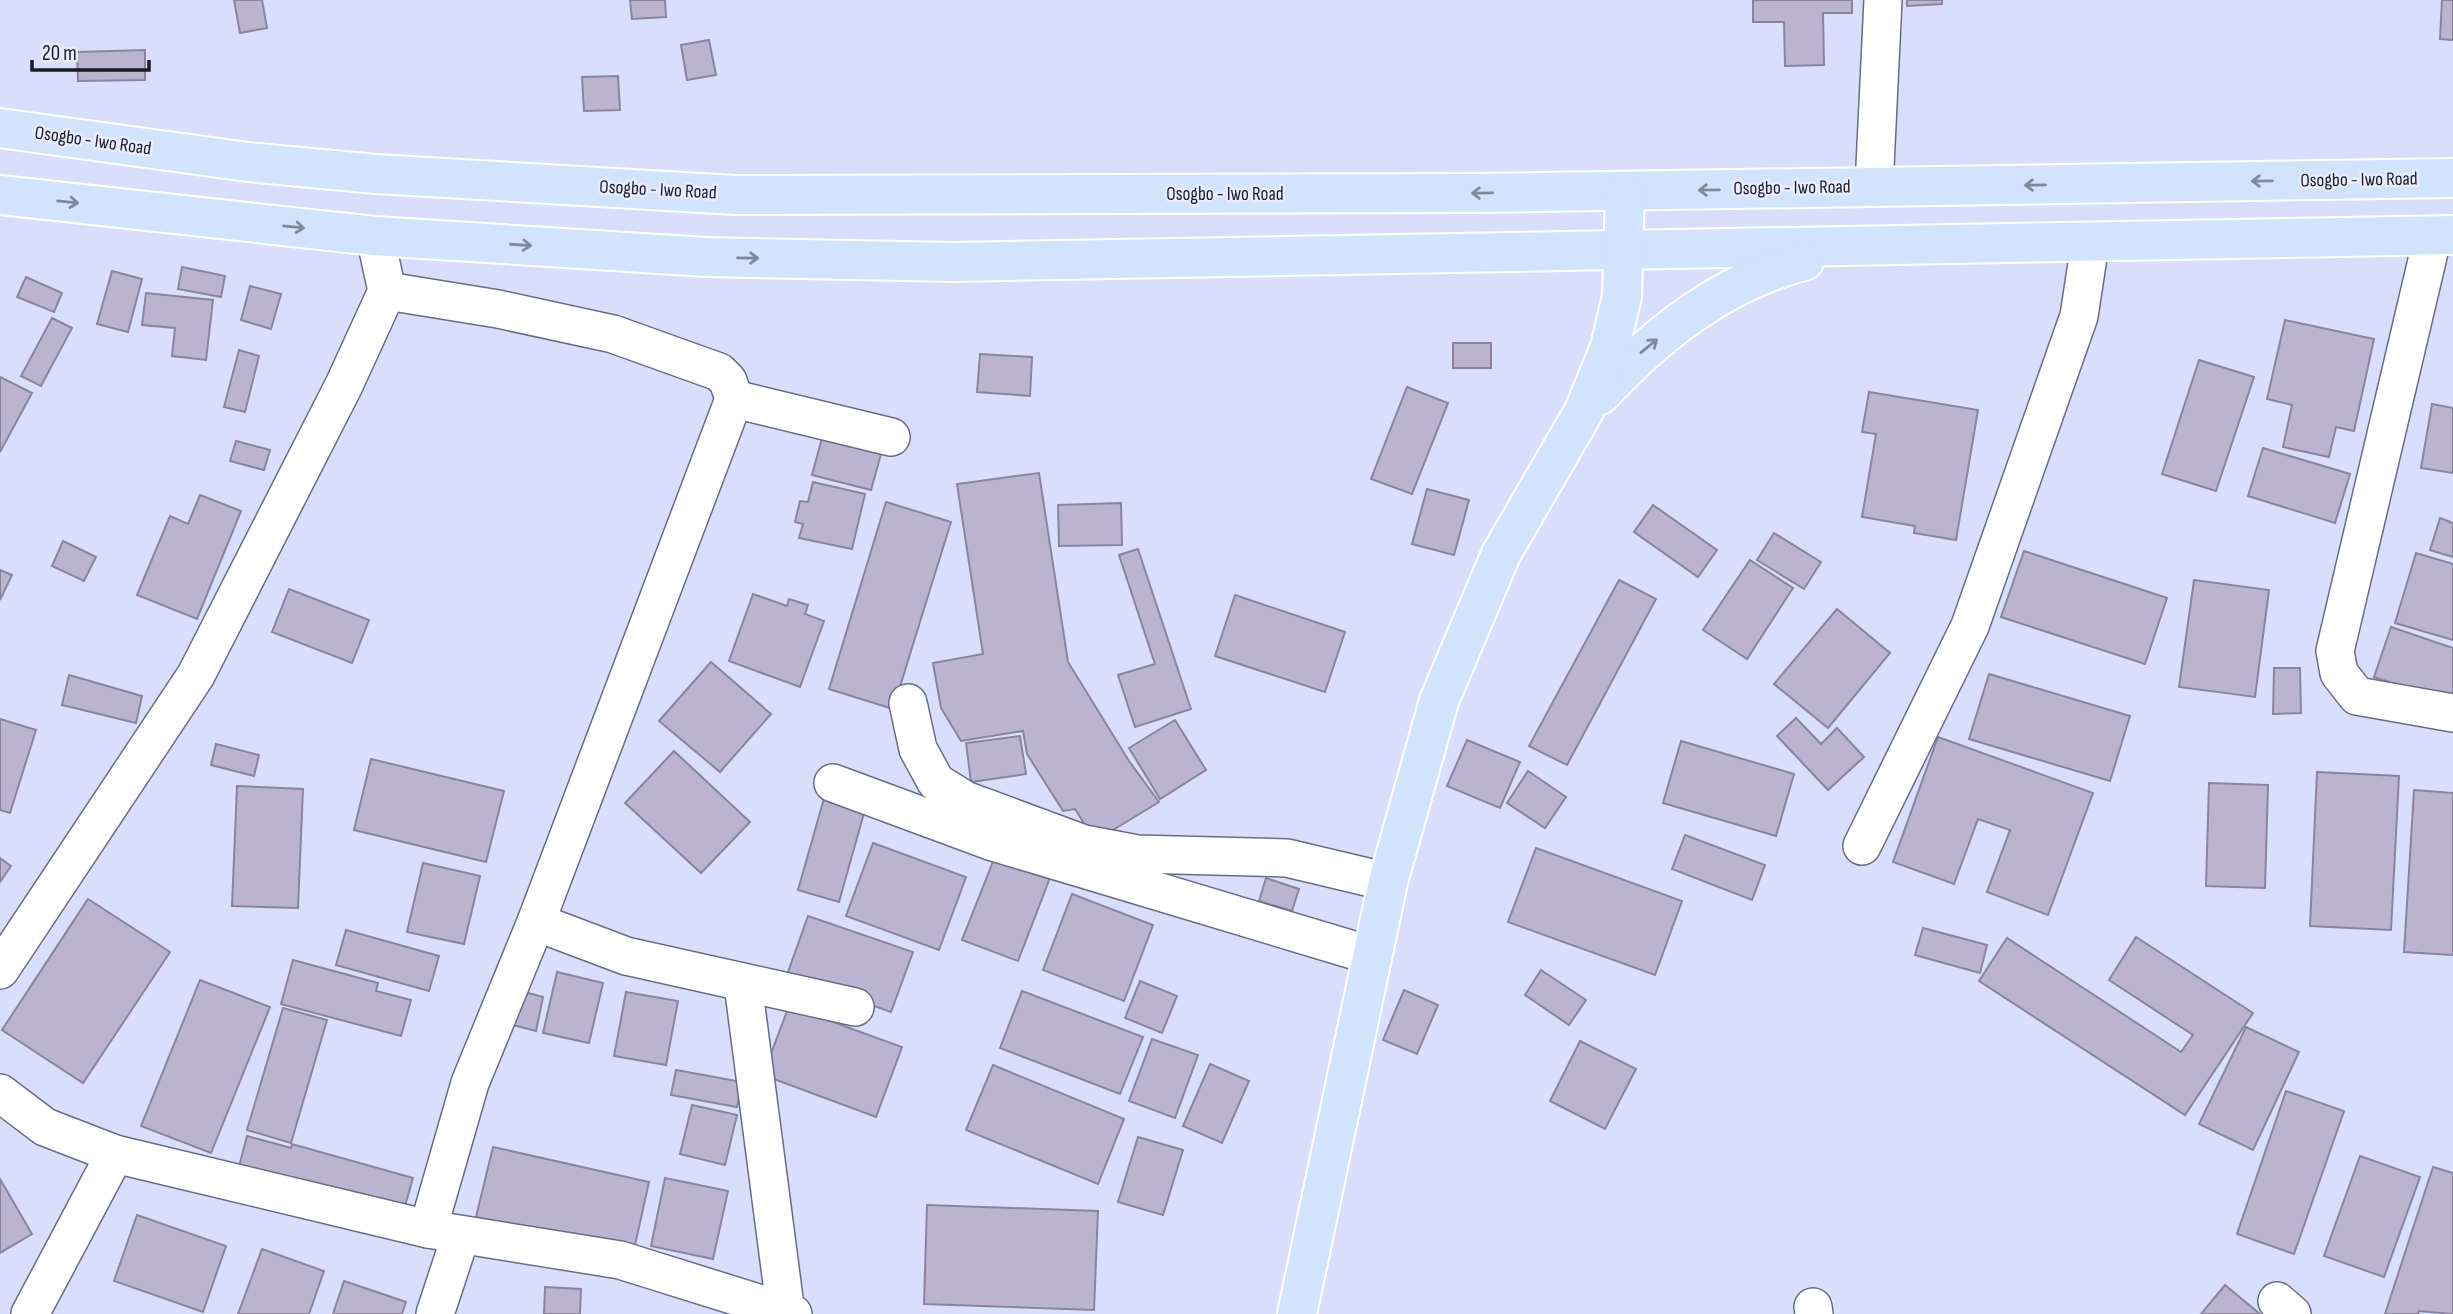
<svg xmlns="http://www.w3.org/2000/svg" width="2453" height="1314" viewBox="0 0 2453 1314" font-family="'Sofia Sans Condensed',sans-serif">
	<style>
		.building { fill: #bbb4d1; stroke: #8b849f; stroke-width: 2 }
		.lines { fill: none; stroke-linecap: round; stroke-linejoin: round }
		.minor-casing { stroke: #686c87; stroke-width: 40 }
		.major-casing { stroke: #fff; stroke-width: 42 }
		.minor { stroke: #fff; stroke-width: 37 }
		.major { stroke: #d1e3fd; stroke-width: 38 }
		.oneway { stroke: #7f899c }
		.labels { text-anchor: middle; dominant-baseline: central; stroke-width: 5; stroke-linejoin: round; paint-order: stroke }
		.street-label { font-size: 19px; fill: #1a1b26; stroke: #e8ecfe }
	</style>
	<rect width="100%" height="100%" fill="#d9defc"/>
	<g class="building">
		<polygon points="234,0 262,0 267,28 240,33"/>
		<polygon points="630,0 665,0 666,17 632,19"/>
		<polygon points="1753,0 1852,0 1852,13 1823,13 1824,65 1785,66 1784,22 1753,22"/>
		<polygon points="1907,0 1942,0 1942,4 1907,6"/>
		<polygon points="2442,0 2453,0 2453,40 2440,39"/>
		<polygon points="709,40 716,75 687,80 681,45"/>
		<polygon points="145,50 145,80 78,81 77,52"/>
		<polygon points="618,76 620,110 584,111 582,77"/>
		<polygon points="182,267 225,276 221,297 178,289"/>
		<polygon points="112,271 142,279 128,332 97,324"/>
		<polygon points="26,277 62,293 54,312 17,297"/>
		<polygon points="250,286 281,294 271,329 241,320"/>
		<polygon points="146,293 213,300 206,360 172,356 175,328 142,325"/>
		<polygon points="52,318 72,328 41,386 21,376"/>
		<polygon points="2285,320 2374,339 2354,431 2336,427 2329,457 2283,447 2292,405 2267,399"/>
		<rect x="1453" y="343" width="38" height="25"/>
		<polygon points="239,350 259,356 245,412 224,407"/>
		<polygon points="980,354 1032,357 1030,396 977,392"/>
		<polygon points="2199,360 2254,377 2216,491 2162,474"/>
		<polygon points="0,377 32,393 0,452"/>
		<polygon points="1407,387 1448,403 1412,494 1371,479"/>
		<polygon points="1869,392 1978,410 1956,540 1914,533 1915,526 1862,517 1876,434 1862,432"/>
		<polygon points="2432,404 2453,408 2453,473 2421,468"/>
		<polygon points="822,438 881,454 871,490 812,475"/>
		<polygon points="236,441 270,450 264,470 230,461"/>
		<polygon points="2263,448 2350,474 2335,523 2248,496"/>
		<polygon points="1039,473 1068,662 1129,761 1159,802 1095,841 1075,809 1063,811 1027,754 1023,731 961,741 941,708 933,663 983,654 957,484"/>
		<polygon points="813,482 865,494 852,549 799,538 803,524 795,522 800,501 808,502"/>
		<polygon points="1427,489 1469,500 1454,555 1412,544"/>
		<polygon points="200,495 241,511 197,619 137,595 170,516 188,524"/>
		<polygon points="886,502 951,522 893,709 829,689"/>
		<polygon points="1121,503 1122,545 1059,546 1058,505"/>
		<polygon points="1653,505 1717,550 1698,577 1634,532"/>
		<polygon points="2440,518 2453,523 2453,557 2430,550"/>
		<polygon points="1774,533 1821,562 1804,589 1757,560"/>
		<polygon points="63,541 96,557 84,581 52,566"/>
		<polygon points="1138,549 1191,709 1135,727 1118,675 1155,664 1119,555"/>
		<polygon points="2024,551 2167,598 2145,664 2001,617"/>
		<polygon points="2416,553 2453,564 2453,640 2395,623"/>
		<polygon points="1750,560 1793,588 1747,659 1703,630"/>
		<polygon points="0,570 12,575 0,600"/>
		<polygon points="1619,580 1656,599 1567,765 1529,746"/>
		<polygon points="2194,580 2269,590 2255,697 2179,687"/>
		<polygon points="289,589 369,620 352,663 272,632"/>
		<polygon points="753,594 787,606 789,599 808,605 805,614 824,621 800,687 729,661"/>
		<polygon points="1235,595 1345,632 1325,692 1215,656"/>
		<polygon points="1837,609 1890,653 1828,728 1774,684"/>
		<polygon points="2391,627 2453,648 2453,703 2374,677"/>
		<polygon points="711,662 771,714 720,772 659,721"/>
		<polygon points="2274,668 2300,668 2301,713 2273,714"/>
		<polygon points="1989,674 2130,716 2110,781 1969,739"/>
		<polygon points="69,675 142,696 136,723 62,705"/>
		<polygon points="1796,718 1821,744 1837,728 1864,757 1828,790 1777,736"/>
		<polygon points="0,719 36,730 10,813 0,810"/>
		<polygon points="1175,720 1206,770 1160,799 1129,748"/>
		<polygon points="1020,736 1026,774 971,782 966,743"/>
		<polygon points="1938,737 2093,793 2048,915 1987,892 2010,830 1978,819 1954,884 1893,862"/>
		<polygon points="1467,740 1520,762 1500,808 1447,786"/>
		<polygon points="1681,741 1794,774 1776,836 1663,803"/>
		<polygon points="216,744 259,755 254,776 211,765"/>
		<polygon points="674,751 750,822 701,873 625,803"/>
		<polygon points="371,759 504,791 486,862 354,830"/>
		<polygon points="1528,771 1566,797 1545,828 1507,803"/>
		<polygon points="2317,772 2399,776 2391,930 2310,926"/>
		<polygon points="2209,783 2268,785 2265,888 2206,886"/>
		<polygon points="237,786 303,789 298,908 232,906"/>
		<polygon points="2414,790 2453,793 2453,955 2404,952"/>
		<polygon points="825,795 866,806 839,902 798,890"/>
		<polygon points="1685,835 1765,865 1752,900 1672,869"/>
		<polygon points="873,843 966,877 939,950 846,916"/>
		<polygon points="1536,848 1682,901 1655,975 1508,922"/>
		<polygon points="996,854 1051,875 1018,961 962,940"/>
		<polygon points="0,858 11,866 0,882"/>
		<polygon points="423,863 480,876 464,944 407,932"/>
		<polygon points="1266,878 1299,889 1292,911 1259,901"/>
		<polygon points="1072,894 1153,925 1124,1001 1043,970"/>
		<polygon points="88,899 170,952 83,1083 2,1030"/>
		<polygon points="808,916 913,952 891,1012 787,975"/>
		<polygon points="1923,928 1987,945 1980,973 1915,955"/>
		<polygon points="346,930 439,956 429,991 336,965"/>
		<polygon points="2136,937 2253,1013 2185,1115 1979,981 2007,938 2181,1052 2193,1035 2109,980"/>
		<polygon points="293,960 378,983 376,991 411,1000 401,1036 281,1004"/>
		<polygon points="1541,970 1586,1000 1569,1025 1525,995"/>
		<polygon points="557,972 603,983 589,1043 543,1033"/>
		<polygon points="200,980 270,1007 211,1153 141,1126"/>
		<polygon points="1140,981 1177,996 1162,1033 1125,1018"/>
		<polygon points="517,990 543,997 536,1031 509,1024"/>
		<polygon points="1404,990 1438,1005 1417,1054 1383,1040"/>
		<polygon points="1022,991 1143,1037 1120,1094 1000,1048"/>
		<polygon points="626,992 678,1001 666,1065 614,1056"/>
		<polygon points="789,1006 902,1047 876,1117 763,1075"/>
		<polygon points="283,1008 327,1020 291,1143 247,1130"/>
		<polygon points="2246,1027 2299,1052 2253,1150 2199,1124"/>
		<polygon points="1152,1039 1198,1055 1175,1118 1129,1101"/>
		<polygon points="1580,1041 1636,1069 1605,1129 1550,1101"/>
		<polygon points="1210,1064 1249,1081 1222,1143 1183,1126"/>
		<polygon points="993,1065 1124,1119 1098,1184 966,1130"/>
		<polygon points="676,1070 742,1082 737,1107 671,1095"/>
		<polygon points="2286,1091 2344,1111 2294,1254 2237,1234"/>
		<polygon points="692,1105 737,1115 725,1165 680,1154"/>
		<polygon points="247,1136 291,1148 292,1144 413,1178 401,1220 237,1174"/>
		<polygon points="1138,1137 1183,1150 1163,1215 1118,1202"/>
		<polygon points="493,1147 649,1182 633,1254 476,1217"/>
		<polygon points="2360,1156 2420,1177 2384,1277 2324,1256"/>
		<polygon points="2433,1167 2453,1173 2453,1314 2419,1311 2418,1314 2385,1314"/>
		<polygon points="665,1178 728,1191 713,1259 651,1246"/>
		<polygon points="0,1179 32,1234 0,1253"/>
		<polygon points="927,1205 1098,1211 1094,1310 924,1304"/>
		<polygon points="137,1215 226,1246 203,1312 114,1281"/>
		<polygon points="262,1249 324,1271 309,1314 238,1314"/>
		<polygon points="344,1281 406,1302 402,1314 333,1314"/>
		<polygon points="2225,1285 2260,1314 2201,1314"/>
		<polygon points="545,1287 581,1289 580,1314 544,1314"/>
	</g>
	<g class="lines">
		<defs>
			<g id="minor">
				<polyline points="1874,187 1883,0"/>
				<polyline points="2433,235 2335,651 2339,673 2357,696 2453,713"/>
				<polyline points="387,291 498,309 613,334 719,372 728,381 734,399 536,922 470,1083 428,1229"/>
				<polyline points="734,399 891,437"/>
				<polyline points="908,703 918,749 936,782 965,800 1084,844 1137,854 1287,858 1388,882"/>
				<polyline points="833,783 990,841 1373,956"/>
				<polyline points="1862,846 1970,626 2079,316 2090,244"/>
				<polyline points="536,922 626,956 855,1007"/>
				<polyline points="0,970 196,675 344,385 387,291 375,236"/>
				<polyline points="743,984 786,1314"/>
				<polyline points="0,1093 45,1127 115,1154 428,1229 620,1260 793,1314"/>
				<polyline points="2277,1301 2292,1314"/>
				<polyline points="1813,1307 1814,1314"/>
				<polyline points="30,1314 115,1154"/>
				<polyline points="435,1314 461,1235"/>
			</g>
			<g id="major">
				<polyline points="0,128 248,162 376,174 735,195 1479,193 2453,178"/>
				<polyline points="0,195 375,236 706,257 953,262 2453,235"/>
				<path d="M1600 395C1657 334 1722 282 1804 261"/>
				<polyline points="1297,1314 1388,882 1439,701 1501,554 1584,411 1610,347 1622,296 1625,191"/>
			</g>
		</defs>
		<use href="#minor" class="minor-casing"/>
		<use href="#major" class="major-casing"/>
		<use href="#minor" class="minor"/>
		<use href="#major" class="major"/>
	</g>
	<defs><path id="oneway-shaft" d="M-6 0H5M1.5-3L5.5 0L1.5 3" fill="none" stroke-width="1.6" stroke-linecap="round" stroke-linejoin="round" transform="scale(1.75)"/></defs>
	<g class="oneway">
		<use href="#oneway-shaft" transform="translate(2262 181) rotate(179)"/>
		<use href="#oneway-shaft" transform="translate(2035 185) rotate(179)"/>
		<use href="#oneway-shaft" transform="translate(1709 190) rotate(179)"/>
		<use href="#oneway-shaft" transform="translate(1482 193) rotate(179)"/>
		<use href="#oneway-shaft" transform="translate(68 202) rotate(6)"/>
		<use href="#oneway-shaft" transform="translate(294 227) rotate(6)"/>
		<use href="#oneway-shaft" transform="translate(521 245) rotate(4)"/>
		<use href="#oneway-shaft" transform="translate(748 258) rotate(1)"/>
		<use href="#oneway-shaft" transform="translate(1649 346) rotate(-39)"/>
	</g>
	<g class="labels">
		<g class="street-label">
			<text transform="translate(93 141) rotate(8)">Osogbo - Iwo Road</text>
			<text transform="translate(2359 180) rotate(-1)">Osogbo - Iwo Road</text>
			<text transform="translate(1792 188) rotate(-1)">Osogbo - Iwo Road</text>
			<text transform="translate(658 190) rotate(3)">Osogbo - Iwo Road</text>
			<text x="1225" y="194">Osogbo - Iwo Road</text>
		</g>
	</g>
	<path d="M32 60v10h117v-10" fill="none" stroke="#1a1b26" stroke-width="3.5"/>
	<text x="42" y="60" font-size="21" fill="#1a1b26" stroke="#e8ecfe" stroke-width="5" paint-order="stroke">20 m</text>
</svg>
